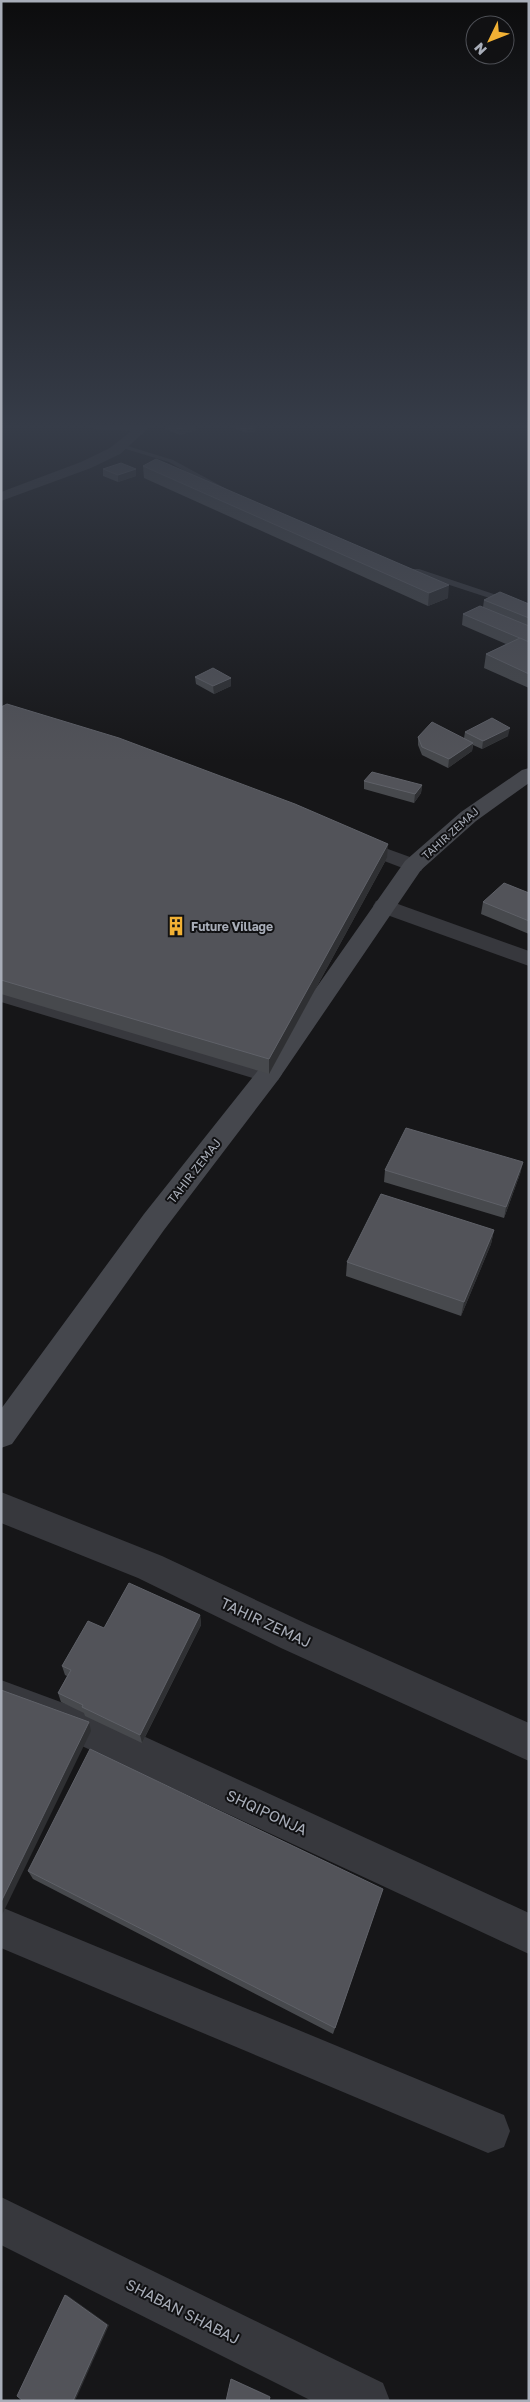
<svg xmlns="http://www.w3.org/2000/svg" width="530" height="2402" viewBox="0 0 530 2402" font-family="'Golos Text',sans-serif">
	<style>
		.lines { fill: none; stroke-linecap: round; stroke-linejoin: round }
		.lane { fill: #37383d; fill-rule: evenodd }
		.street { fill: #37383d; fill-rule: evenodd }
		.secondary { fill: #45474d; fill-rule: evenodd }
		.wall { fill: #47494d }
		.shaded-wall { fill: #2f3033 }
		.building { fill: #525359; stroke: #5f6168 }
		.labels { text-anchor: middle; dominant-baseline: central; stroke-width: 4; stroke-linejoin: round; paint-order: stroke }
		.far-street-label { font-size: 11px; fill: #a8adb8; stroke: #111113 }
		.poi-label { font-size: 12px; font-weight: bold; fill: #a8adb8; stroke: #111113; text-anchor: start }
		.street-label { font-size: 12px; fill: #a8adb8; stroke: #111113 }
		.near-street-label { font-size: 15px; fill: #a8adb8; stroke: #111113 }
	</style>
	<rect width="100%" height="100%" fill="#161618"/>
	<g class="lines">
		<g class="lane">
			<polygon points="121,444 173,460 234,493 227,495 169,462 119,447"/>
			<polygon points="413,569 419,569 529,606 529,611 413,573"/>
		</g>
		<g class="street">
			<polygon points="88,425 152,425 120,454 91,468 1,501 1,492 81,462 110,448 131,431 94,429"/>
			<polygon points="352,836 421,861 424,866 421,871 413,872 345,846 342,842 345,838"/>
			<polygon points="384,899 529,951 529,966 376,911 373,906 376,901"/>
			<polygon points="1,986 278,1068 282,1074 278,1080 269,1083 1,1002"/>
			<polygon points="1,1492 162,1556 307,1624 529,1723 529,1761 281,1648 138,1578 1,1523"/>
			<polygon points="1,1680 104,1718 529,1913 529,1954 84,1747 1,1716"/>
			<polygon points="1,1907 504,2115 510,2131 504,2147 488,2153 1,1948"/>
			<polygon points="1,2197 383,2383 390,2401 312,2401 1,2245"/>
		</g>
		<polygon class="secondary" points="529,768 529,783 476,821 421,870 278,1080 164,1230 12,1444 1,1448 1,1409 144,1214 260,1068 405,861 461,812 522,770"/>
	</g>
	<g class="wall">
		<polygon points="165,425 195,425 196,430 180,435 165,429"/>
		<polygon points="231,425 250,425 255,427 255,431 246,433 231,427"/>
		<polygon points="143,466 448,598 428,606 144,478"/>
		<polygon points="103,469 136,469 136,476 118,482 103,476"/>
		<polygon points="484,600 529,604 529,688 484,668 486,654 506,644 462,625 463,614 483,607"/>
		<polygon points="195,677 231,678 231,686 214,694 196,684"/>
		<polygon points="1,707 387,858 269,1074 1,994"/>
		<polygon points="465,732 508,736 482,749 473,745 472,751 448,768 422,755 418,745 418,737 464,738"/>
		<polygon points="364,781 422,785 421,793 414,803 364,789"/>
		<polygon points="529,893 529,934 481,914 483,902"/>
		<polygon points="523,1162 520,1174 504,1218 384,1182 385,1170"/>
		<polygon points="494,1230 491,1244 461,1316 346,1276 347,1262"/>
		<polygon points="200,1615 201,1625 142,1743 85,1716 84,1713 61,1702 58,1693 67,1676 65,1675 62,1666 104,1628"/>
		<polygon points="28,1871 383,1889 333,2034 33,1879"/>
	</g>
	<g class="shaded-wall">
		<polygon points="190,425 195,425 196,430 180,435 179,429"/>
		<polygon points="255,427 255,431 246,433 246,430"/>
		<polygon points="136,469 136,476 118,482 118,475"/>
		<polygon points="449,585 448,598 428,606 429,593"/>
		<polygon points="231,678 231,686 214,694 213,686"/>
		<polygon points="510,728 508,736 482,749 483,741"/>
		<polygon points="473,743 472,751 448,768 449,759"/>
		<polygon points="422,785 421,793 414,803 415,794"/>
		<polygon points="388,844 387,858 269,1074 269,1059"/>
		<polygon points="523,1162 520,1174 504,1218 506,1207"/>
		<polygon points="494,1230 491,1244 461,1316 464,1302"/>
		<polygon points="200,1615 201,1625 142,1743 140,1735"/>
		<polygon points="89,1722 91,1731 1,1917 1,1902"/>
		<polygon points="65,2295 67,2295 109,2325 75,2401 73,2401"/>
		<polygon points="231,2379 232,2379 270,2396 270,2397"/>
	</g>
	<g class="building">
		<polygon points="171,425 190,425 179,429"/>
		<polygon points="235,425 250,425 255,427 246,430"/>
		<polygon points="156,459 449,585 429,593 143,466"/>
		<polygon points="121,463 136,469 118,475 103,469"/>
		<polygon points="500,592 529,604 529,618 484,600"/>
		<polygon points="480,606 529,626 529,642 463,614"/>
		<polygon points="520,638 529,642 529,674 486,654"/>
		<polygon points="213,668 231,678 213,686 195,677"/>
		<polygon points="7,704 119,738 295,804 388,844 269,1059 1,980 1,707"/>
		<polygon points="492,718 510,728 483,741 465,732"/>
		<polygon points="432,722 473,743 449,759 422,747 418,737"/>
		<polygon points="372,772 422,785 415,794 364,781"/>
		<polygon points="504,883 529,893 529,921 483,902"/>
		<polygon points="406,1128 523,1162 506,1207 385,1170"/>
		<polygon points="381,1194 494,1230 464,1302 347,1262"/>
		<polygon points="129,1583 200,1615 140,1735 82,1707 83,1705 58,1693 71,1670 62,1666 88,1621 104,1628"/>
		<polygon points="1,1690 89,1722 1,1902"/>
		<polygon points="90,1749 383,1889 335,2028 28,1871"/>
		<polygon points="65,2295 107,2325 73,2401 23,2401 17,2396"/>
		<polygon points="231,2379 270,2397 269,2401 226,2401"/>
	</g>
	<linearGradient id="sky" x2="0" y2="1"><stop stop-color="#0c0c0d"/><stop offset="0.56" stop-color="#363c48"/><stop offset="1" stop-color="#363c48" stop-opacity="0"/></linearGradient>
	<rect width="530" height="761" fill="url(#sky)"/>
	<defs>
		<symbol id="building-bare" viewBox="-9 -9 18 18"><path d="M-4-6H4V6H1V3H-1V6H-4ZM-2.5-4.3h1.7v1.8h-1.7ZM.8-4.3h1.7v1.8H.8ZM-2.5-1h1.7V.8h-1.7ZM.8-1h1.7V.8H.8Z" fill="#f2b134" stroke="#111113" stroke-width="2.5" paint-order="stroke"/></symbol>
	</defs>
	<g fill-rule="evenodd">
		<use href="#building-bare" x="162" y="912" width="28" height="28"/>
	</g>
	<g class="labels">
		<g class="far-street-label">
			<text transform="translate(450 833) rotate(-42)">TAHIR ZEMAJ</text>
		</g>
		<g class="poi-label">
			<text x="191" y="926">Future Village</text>
		</g>
		<g class="street-label">
			<text transform="translate(194 1171) rotate(-52)">TAHIR ZEMAJ</text>
		</g>
		<g class="near-street-label">
			<text transform="translate(266 1622) rotate(25)">TAHIR ZEMAJ</text>
			<text transform="translate(267 1812) rotate(25)">SHQIPONJA</text>
			<text transform="translate(183 2311) rotate(27)">SHABAN SHABAJ</text>
		</g>
	</g>
	<rect width="530" height="2402" fill="none" stroke="#a8adb8" stroke-width="5"/>
	<g transform="translate(490 40) rotate(227)"><circle r="24" fill="#111113" stroke="#4d4f55"/>
	<path d="M0-4L9 19L0 12L-9 19Z" fill="#f2b134"/>
	<text y="-8" font-size="14" font-weight="bold" text-anchor="middle" fill="#a8adb8">N</text>
	</g>
</svg>
